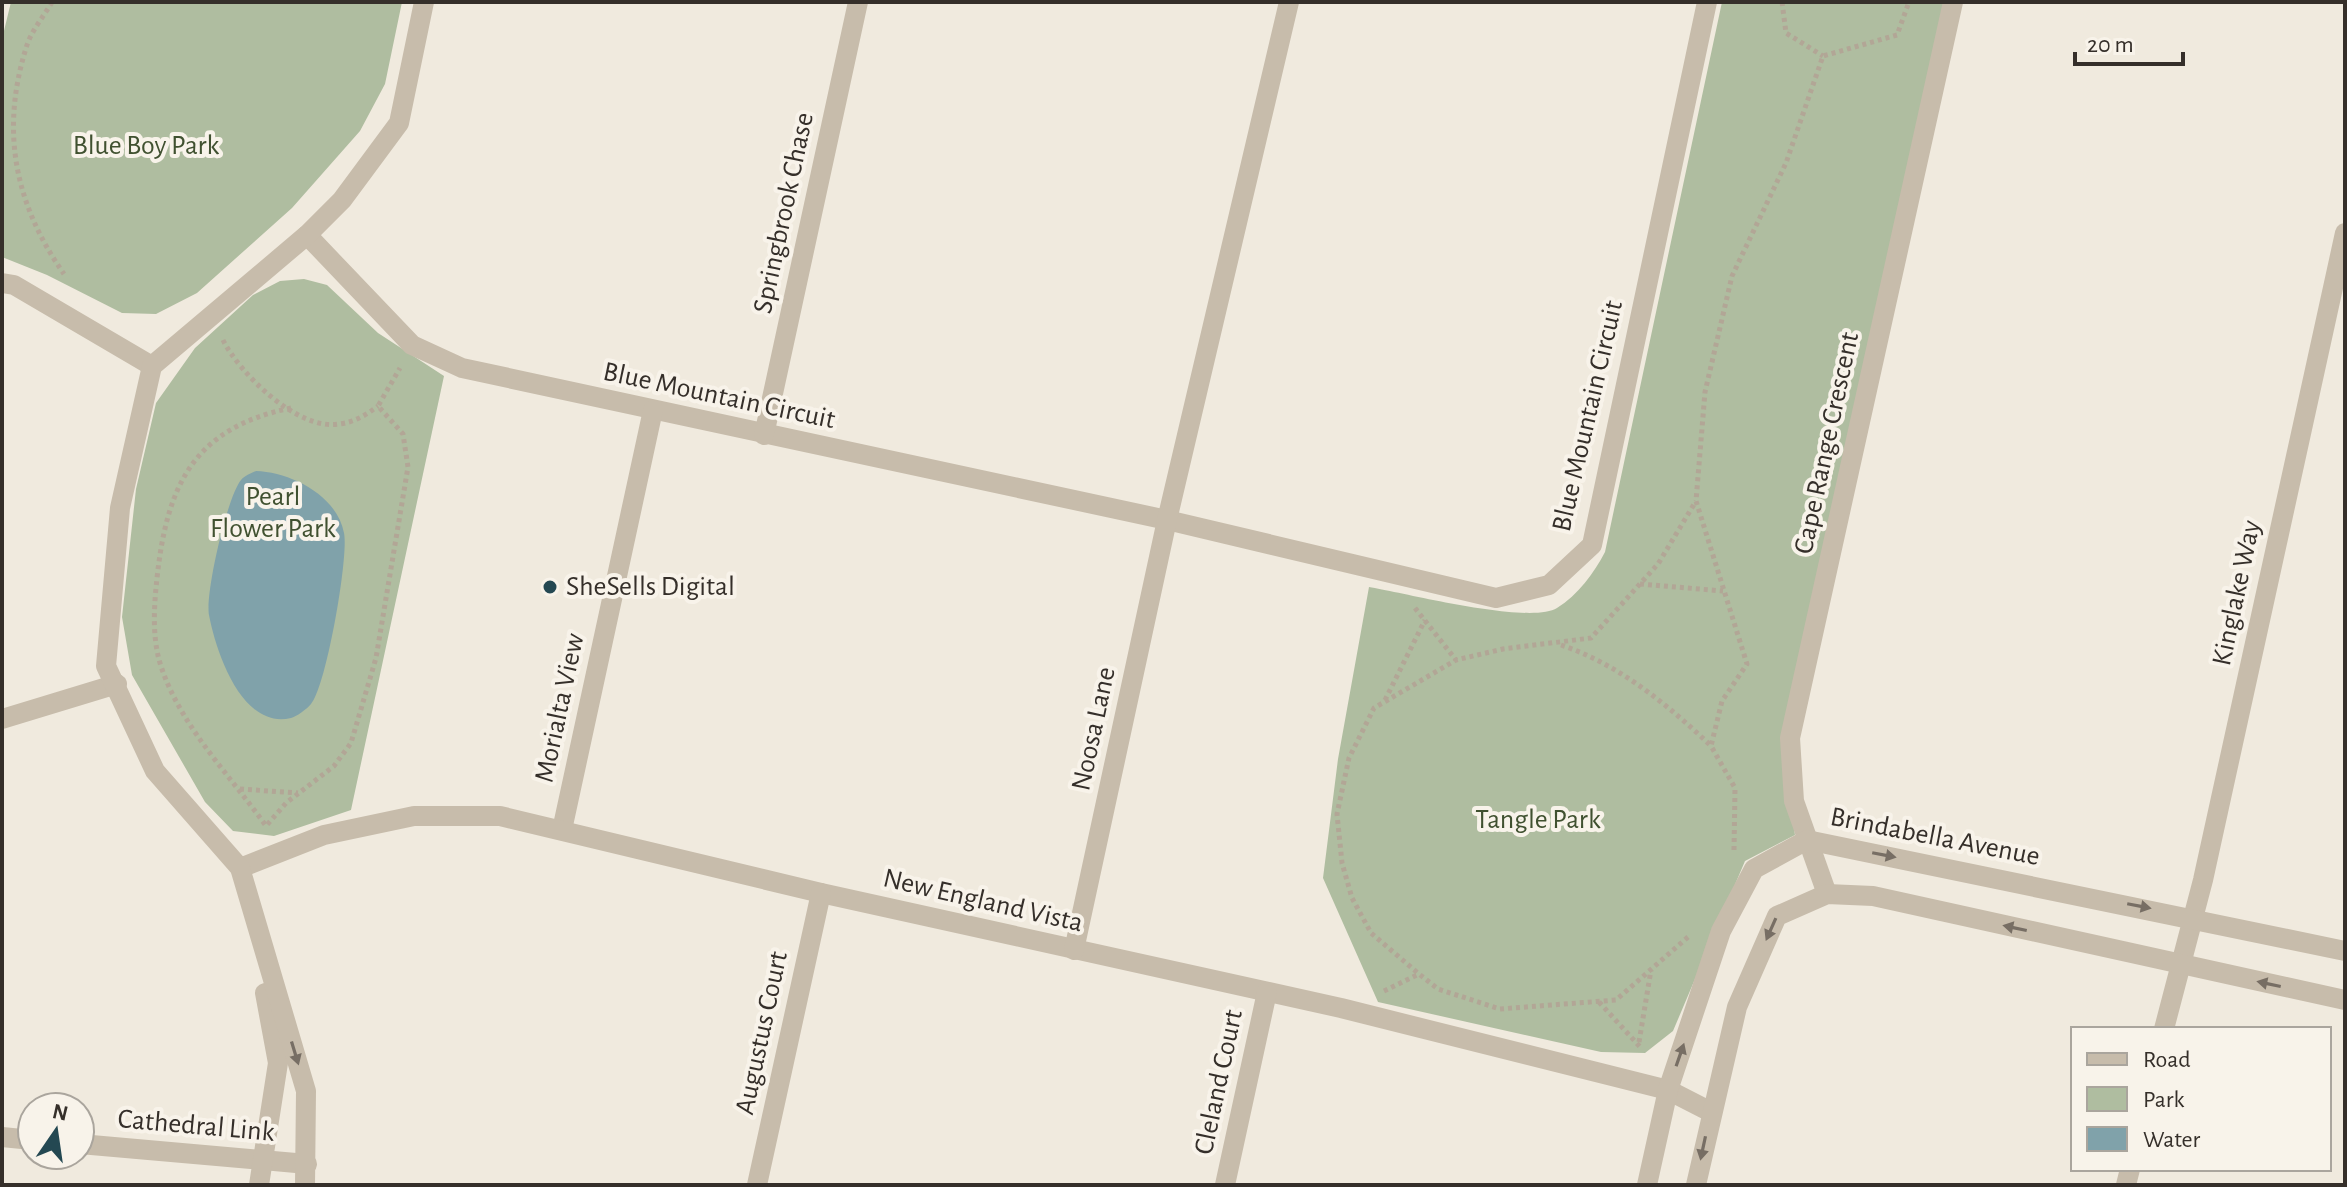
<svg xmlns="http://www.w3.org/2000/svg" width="2347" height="1187" viewBox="0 0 2347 1187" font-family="'Alegreya Sans',sans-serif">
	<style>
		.green { fill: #afbda0 }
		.water { fill: #80a2aa }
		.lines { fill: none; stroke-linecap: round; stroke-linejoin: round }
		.path { stroke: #b2a696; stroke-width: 5; stroke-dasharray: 4 4; stroke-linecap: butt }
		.minor { stroke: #c7bcab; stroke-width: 20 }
		.oneway { fill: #776e64 }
		.poi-dot { fill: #244852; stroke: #f8f3ea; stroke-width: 3 }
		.labels { text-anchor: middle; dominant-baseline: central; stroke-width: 8; stroke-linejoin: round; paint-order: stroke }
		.park-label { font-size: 28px; fill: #405130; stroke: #f8f3ea }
		.street-label { font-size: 28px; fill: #352f2a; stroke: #f8f3ea }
		.poi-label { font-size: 28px; fill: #352f2a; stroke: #f8f3ea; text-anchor: start }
	</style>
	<rect width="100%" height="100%" fill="#f0eade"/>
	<g class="green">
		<polygon points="11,2 402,2 385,84 360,131 292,208 197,293 156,314 122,313 47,275 2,257 2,39"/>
		<path d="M1722 2H1944L1781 740 1795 835 1745 861 1673 1031 1645 1053 1601 1052 1378 1002 1323 878 1338 759 1369 587C1405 593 1530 625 1557 608 1578 595 1594 573 1605 552Z"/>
		<polygon points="304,279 327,285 378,333 444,376 351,810 274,836 233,831 205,802 132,675 122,617 136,489 156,403 195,348 253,295 280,281"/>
	</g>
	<path class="water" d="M256 471C290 472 337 495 344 533 349 556 326 688 311 704 307 709 296 717 291 718 242 730 216 652 209 615 205 594 227 497 241 480 244 476 251 473 256 471Z"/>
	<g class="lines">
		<g class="path">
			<path d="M52 2C44 16 32 30 27 45 0 129 14 203 64 274"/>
			<polyline points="1782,2 1786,33 1823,56"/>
			<path d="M223 340C240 374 298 431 339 424 355 422 366 415 378 406"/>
			<path d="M291 408C193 428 167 486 157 578 154 606 152 636 160 663 179 725 230 775 266 826L286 803 334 766 351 743 376 658 408 467 403 434 378 406 400 368"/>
			<polyline points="1640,584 1723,591"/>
			<polyline points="1415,608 1456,660"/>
			<path d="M1561 645C1618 664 1667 704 1710 745"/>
			<polyline points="1385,700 1425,620"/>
			<polyline points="240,789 298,793"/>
			<polyline points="1734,850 1735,788 1711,746 1722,701 1747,664 1696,501 1705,392 1732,276 1786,163 1823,56 1897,35 1909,2"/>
			<polyline points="1688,937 1616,1000 1500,1009 1438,989 1419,974 1371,933 1352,898 1342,863 1337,814 1349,758 1374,708 1456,660 1503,649 1591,638 1658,564 1696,501"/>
			<polyline points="1384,991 1419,974"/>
			<polyline points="1599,1002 1642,1049"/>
			<polyline points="1639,1042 1651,970"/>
		</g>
		<g class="minor">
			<polyline points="307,235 412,345 462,368 1167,520 1496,598 1549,585 1592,545 1707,2"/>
			<polyline points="2,283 14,285 152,366"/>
			<polyline points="764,435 858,2"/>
			<polyline points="2,719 117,684"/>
			<polyline points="562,830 653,410"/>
			<polyline points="240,868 324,835 414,816 500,816 821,893 1341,1008 1668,1090 1711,1112"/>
			<polyline points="1827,894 1794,801 1790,738 1953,2"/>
			<polyline points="1074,950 1167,520 1289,2"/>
			<polyline points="2164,1029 2203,880 2345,233"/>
			<polyline points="2,1137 32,1140"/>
			<polyline points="80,1144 307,1164"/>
			<polyline points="259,1185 278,1063 265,993"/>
			<polyline points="305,1185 306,1091 240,868 155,771 106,666 120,508 152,366 307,235 342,200 399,123 424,2"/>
			<polyline points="757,1185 821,893"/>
			<polyline points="1225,1185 1267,992"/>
			<polyline points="1647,1185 1668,1090 1721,931 1754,869 1807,840 2345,951"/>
			<polyline points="1696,1185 1737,1007 1777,916 1827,894 1873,896 2345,1000"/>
			<polyline points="2126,1185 2130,1169"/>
		</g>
	</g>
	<defs><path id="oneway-solid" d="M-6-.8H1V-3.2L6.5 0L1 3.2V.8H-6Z" transform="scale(2)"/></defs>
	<g class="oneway">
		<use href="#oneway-solid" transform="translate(1884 855) rotate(11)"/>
		<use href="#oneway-solid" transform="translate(2139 906) rotate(11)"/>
		<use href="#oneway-solid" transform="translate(2015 928) rotate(-168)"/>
		<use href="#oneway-solid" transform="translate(1771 929) rotate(114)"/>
		<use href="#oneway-solid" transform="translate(2269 984) rotate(-168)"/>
		<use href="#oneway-solid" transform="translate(295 1053) rotate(73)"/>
		<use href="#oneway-solid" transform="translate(1680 1055) rotate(-71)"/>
		<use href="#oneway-solid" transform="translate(1703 1148) rotate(102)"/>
	</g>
	<circle class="poi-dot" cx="550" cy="587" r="8"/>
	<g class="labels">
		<g class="park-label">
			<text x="146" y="146">Blue Boy Park</text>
			<text x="273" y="497">Pearl<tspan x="273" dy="32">Flower Park</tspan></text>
			<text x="1538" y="820">Tangle Park</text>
		</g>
		<g class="street-label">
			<text transform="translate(784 213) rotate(-78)">Springbrook Chase</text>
			<text transform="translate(719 396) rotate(12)">Blue Mountain Circuit</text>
			<text transform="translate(1588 416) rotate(-77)">Blue Mountain Circuit</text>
			<text transform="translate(1827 443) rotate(-78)">Cape Range Crescent</text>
			<text transform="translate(2237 593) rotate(-78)">Kinglake Way</text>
			<text transform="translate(560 708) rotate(-78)">Morialta View</text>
			<text transform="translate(1094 729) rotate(-78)">Noosa Lane</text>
			<text transform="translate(1935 837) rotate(11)">Brindabella Avenue</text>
			<text transform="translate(983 901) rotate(13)">New England Vista</text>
			<text transform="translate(762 1033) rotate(-78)">Augustus Court</text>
			<text transform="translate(1219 1082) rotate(-78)">Cleland Court</text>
			<text transform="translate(196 1126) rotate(5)">Cathedral Link</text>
		</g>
		<g class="poi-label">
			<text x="566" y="587">SheSells Digital</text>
		</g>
	</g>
	<rect width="2347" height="1187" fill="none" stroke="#352f2a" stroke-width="8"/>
	<rect x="2071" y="1027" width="260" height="144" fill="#f8f3ea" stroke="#aaa59d" stroke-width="2"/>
	<rect x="2087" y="1053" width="40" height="12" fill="#c7bcab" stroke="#aaa59d" stroke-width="2"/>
	<text x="2143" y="1067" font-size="24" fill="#352f2a">Road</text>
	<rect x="2087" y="1087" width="40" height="24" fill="#afbda0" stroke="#aaa59d" stroke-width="2"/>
	<text x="2143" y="1107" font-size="24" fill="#352f2a">Park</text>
	<rect x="2087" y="1127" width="40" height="24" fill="#80a2aa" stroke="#aaa59d" stroke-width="2"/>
	<text x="2143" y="1147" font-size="24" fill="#352f2a">Water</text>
	<g transform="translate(56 1131) rotate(13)"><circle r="38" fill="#f8f3ea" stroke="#aaa59d" stroke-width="2"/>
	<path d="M0-6L14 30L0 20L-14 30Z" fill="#244852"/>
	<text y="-12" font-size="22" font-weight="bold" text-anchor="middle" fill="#352f2a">N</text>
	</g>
	<path d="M2075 52v12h108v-12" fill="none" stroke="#352f2a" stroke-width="4"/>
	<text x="2087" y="52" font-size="24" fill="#352f2a" stroke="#f8f3ea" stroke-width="6" paint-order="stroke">20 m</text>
</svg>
